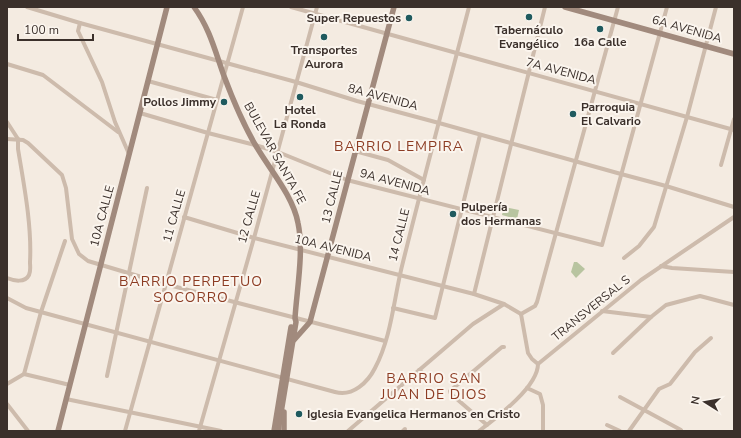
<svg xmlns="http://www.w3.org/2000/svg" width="741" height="438" viewBox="0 0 741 438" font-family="'Nunito Sans',sans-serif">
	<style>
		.green { fill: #b8c4a0 }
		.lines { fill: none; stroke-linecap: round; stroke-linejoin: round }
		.street { stroke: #cdbbac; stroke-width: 4 }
		.secondary { stroke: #a18a7d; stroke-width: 5.5 }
		.poi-dot { fill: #1f5a5e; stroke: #fbf5ee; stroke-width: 1.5 }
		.labels { text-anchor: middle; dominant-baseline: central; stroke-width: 4; stroke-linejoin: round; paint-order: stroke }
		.poi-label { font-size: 12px; font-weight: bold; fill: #3b302b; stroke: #fbf5ee }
		.street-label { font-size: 12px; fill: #3b302b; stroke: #fbf5ee }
		.quarter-label { font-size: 14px; letter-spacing: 1px; fill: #8c3b22; stroke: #fbf5ee }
	</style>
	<rect width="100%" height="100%" fill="#f4ebe1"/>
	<g class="green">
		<polygon points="504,207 519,210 517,219 502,215"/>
		<polygon points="574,262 577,262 585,269 576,278 571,272"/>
	</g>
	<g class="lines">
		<g class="street">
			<polyline points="27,7 80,23 296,82 357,101 439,123 621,174 666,186 734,207"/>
			<polyline points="291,7 734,130"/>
			<polyline points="80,23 78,31 102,82 115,122 129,154"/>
			<polyline points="7,64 43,75 118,132"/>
			<polyline points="148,81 217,100"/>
			<polyline points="140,113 208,133 255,145 278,152 347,180 602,245 667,7"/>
			<polyline points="7,122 18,139"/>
			<polyline points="7,139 23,140 28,143 62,175 66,188 72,239 79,254 88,261 165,284 385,341"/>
			<polyline points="355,151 388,160 424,180"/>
			<polyline points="721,165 734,119"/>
			<polyline points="184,217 254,238 474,294 504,304 521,314"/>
			<polyline points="624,258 639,246 654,227 687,117 716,7"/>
			<polyline points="661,266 672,268 734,272"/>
			<path d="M7 278C14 281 25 283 29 275 31 271 30 266 30 262 32 226 24 185 18 149V139"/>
			<polyline points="474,294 545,7"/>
			<path d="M7 298 26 308 335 392C353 397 368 382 375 368 392 336 394 296 403 262 424 177 447 92 469 7"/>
			<polyline points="393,308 435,318 480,135"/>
			<polyline points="602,311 651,317 666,305 700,296 734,305"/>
			<polyline points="521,314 535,306 537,302 618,7"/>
			<polyline points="521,314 528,353 532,359 538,364"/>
			<polyline points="613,353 651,317"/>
			<polyline points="419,370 430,379"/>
			<polyline points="24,374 70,385"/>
			<polyline points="107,376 147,188"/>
			<polyline points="7,384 24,374 41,312 65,241"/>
			<polyline points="527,388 540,394 543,405 543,431"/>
			<polyline points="620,397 681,430"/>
			<polyline points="66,399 221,431"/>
			<polyline points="7,404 28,431"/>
			<polyline points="487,425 451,394 450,391 502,347 504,347"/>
			<polyline points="607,425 620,431"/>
			<polyline points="125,431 243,7"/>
			<polyline points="199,431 254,238 317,7"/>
			<polyline points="348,431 473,324 504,304"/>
			<polyline points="403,431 405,429"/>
			<path d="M479 431C496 418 538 387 538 364L641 280 734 217"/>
			<polyline points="629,431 659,389 670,384 695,352 711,338"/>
		</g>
		<g class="secondary">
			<path d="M194 7C210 29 215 51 224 76 233 100 243 124 256 146 270 170 293 196 298 223 304 251 297 288 295 318L296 322 278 431"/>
			<polyline points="565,7 734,54"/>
			<polyline points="294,340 310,322 394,7"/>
			<polyline points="284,412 284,431"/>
			<polyline points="58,431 167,7"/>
			<polyline points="274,431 291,327"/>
		</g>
	</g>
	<g class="poi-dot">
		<circle cx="529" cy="17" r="4"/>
		<circle cx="409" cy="18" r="4"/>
		<circle cx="600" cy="29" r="4"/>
		<circle cx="324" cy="37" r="4"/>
		<circle cx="300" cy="97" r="4"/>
		<circle cx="224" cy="102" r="4"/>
		<circle cx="573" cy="114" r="4"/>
		<circle cx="453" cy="214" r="4"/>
		<circle cx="299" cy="414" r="4"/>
	</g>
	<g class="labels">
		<g class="poi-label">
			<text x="401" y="18" text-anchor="end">Super Repuestos</text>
			<text x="529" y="30">Tabernáculo<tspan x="529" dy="14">Evangélico</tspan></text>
			<text x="600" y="42">16a Calle</text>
			<text x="324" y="50">Transportes<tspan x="324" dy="14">Aurora</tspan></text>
			<text x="216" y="102" text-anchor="end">Pollos Jimmy</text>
			<text x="581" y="107" text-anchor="start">Parroquia<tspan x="581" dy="14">El Calvario</tspan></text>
			<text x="300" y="110">Hotel<tspan x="300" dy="14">La Ronda</tspan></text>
			<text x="461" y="207" text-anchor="start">Pulpería<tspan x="461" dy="14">dos Hermanas</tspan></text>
			<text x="307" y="414" text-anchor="start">Iglesia Evangelica Hermanos en Cristo</text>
		</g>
		<g class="street-label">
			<text transform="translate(687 29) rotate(16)">6A AVENIDA</text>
			<text transform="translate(561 71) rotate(15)">7A AVENIDA</text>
			<text transform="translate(383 97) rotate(15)">8A AVENIDA</text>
			<text transform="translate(275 153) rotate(61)">BULEVAR SANTA FE</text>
			<text transform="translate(395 182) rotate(15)">9A AVENIDA</text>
			<text transform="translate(332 197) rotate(-76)">13 CALLE</text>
			<text transform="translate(102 216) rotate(-75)">10A CALLE</text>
			<text transform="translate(174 216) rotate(-74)">11 CALLE</text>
			<text transform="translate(249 217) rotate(-74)">12 CALLE</text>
			<text transform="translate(399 235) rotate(-76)">14 CALLE</text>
			<text transform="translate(333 248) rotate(14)">10A AVENIDA</text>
			<text transform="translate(591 308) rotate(-39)">TRANSVERSAL S</text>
		</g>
		<g class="quarter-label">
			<text x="399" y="146">BARRIO LEMPIRA</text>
			<text x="191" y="281">BARRIO PERPETUO<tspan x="191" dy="16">SOCORRO</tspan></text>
			<text x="434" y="378">BARRIO SAN<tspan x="434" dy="16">JUAN DE DIOS</tspan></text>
		</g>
	</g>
	<rect width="741" height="438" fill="none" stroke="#3b302b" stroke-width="16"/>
	<g transform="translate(705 402) rotate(281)" stroke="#fbf5ee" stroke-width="3" paint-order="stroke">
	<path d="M0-3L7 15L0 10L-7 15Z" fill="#3b302b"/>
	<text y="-6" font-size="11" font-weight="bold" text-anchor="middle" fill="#3b302b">N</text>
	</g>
	<path d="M18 34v6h75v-6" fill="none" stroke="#3b302b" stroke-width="2"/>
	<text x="24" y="34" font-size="12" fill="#3b302b" stroke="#fbf5ee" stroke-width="3" paint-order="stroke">100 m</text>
</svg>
